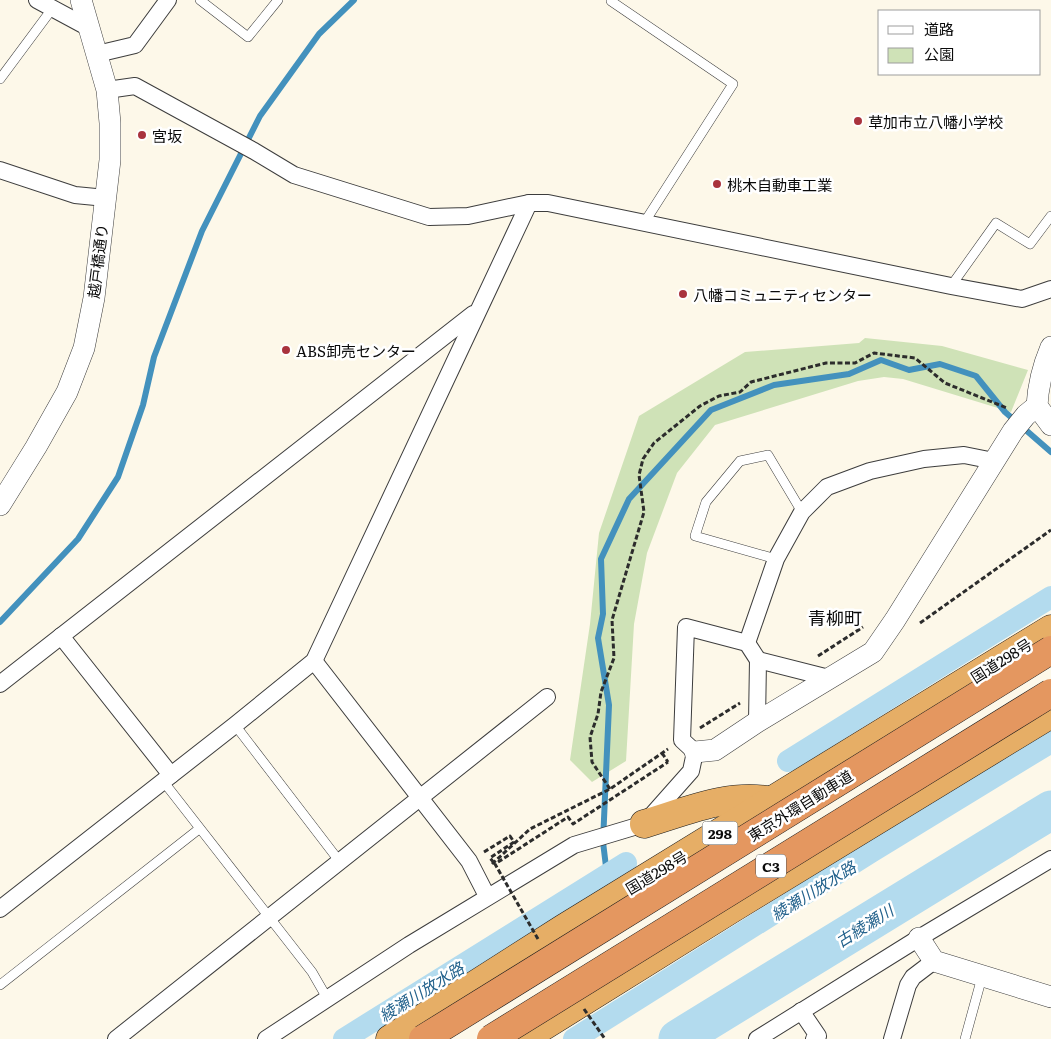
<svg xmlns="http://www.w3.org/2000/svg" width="1051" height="1039" viewBox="0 0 1051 1039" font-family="Literata,'Noto Sans JP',serif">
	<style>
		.green { fill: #cfe2b7 }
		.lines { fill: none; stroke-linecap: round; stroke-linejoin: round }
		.stream { stroke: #4391bd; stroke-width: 6 }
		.canal { stroke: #b3dbee; stroke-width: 22 }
		.river { stroke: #b3dbee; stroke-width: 39 }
		.service-casing { stroke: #3d3d3d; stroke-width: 10 }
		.minor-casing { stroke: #3d3d3d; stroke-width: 18 }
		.tertiary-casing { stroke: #3d3d3d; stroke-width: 22 }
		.trunk-casing { stroke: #1b1b1b; stroke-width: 29 }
		.path { stroke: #2c2c2c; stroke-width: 3; stroke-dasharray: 5 2.5; stroke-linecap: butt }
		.service { stroke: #fff; stroke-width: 9 }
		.minor { stroke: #fff; stroke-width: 16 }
		.tertiary { stroke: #fff; stroke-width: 21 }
		.trunk { stroke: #e6ae66; stroke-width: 28 }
		.motorway-bridge-casing { stroke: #1b1b1b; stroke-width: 29; stroke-linecap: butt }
		.path-bridge { stroke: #2c2c2c; stroke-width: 3; stroke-dasharray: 5 2.5; stroke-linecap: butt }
		.motorway-bridge { stroke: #e49760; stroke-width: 28 }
		.poi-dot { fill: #a9333d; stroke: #fff; stroke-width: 2 }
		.labels { text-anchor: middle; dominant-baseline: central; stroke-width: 5; stroke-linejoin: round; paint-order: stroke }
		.shield { fill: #fff; stroke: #545454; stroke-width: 1 }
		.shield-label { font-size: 14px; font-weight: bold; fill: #0a0a0a }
		.poi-label { font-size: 15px; fill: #0a0a0a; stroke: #fff; text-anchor: start }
		.street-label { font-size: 15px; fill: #0a0a0a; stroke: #fff }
		.water-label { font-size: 16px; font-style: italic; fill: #23628c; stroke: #fff }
		.quarter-label { font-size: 18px; fill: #0a0a0a; stroke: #fff }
	</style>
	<rect width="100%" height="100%" fill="#fdf8e9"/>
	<polygon class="green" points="865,338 942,346 1028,370 1011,412 903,379 884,377 858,381 715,425 677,473 647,553 634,624 626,761 592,782 570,760 590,624 599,533 639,416 745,352 859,343"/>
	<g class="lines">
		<g class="stream">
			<polyline points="0,622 78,539 118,477 143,405 154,357 202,231 260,116 319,34 354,0"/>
			<polyline points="607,875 603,842 609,705 598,638 603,614 601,559 629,499 711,410 774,385 849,374 881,360 909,370 940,364 976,376 1005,412 1051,452"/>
		</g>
		<g class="canal">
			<polyline points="788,761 1051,597"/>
			<polyline points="344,1039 626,863"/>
			<polyline points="574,1039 871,852 1051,742"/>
		</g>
		<polyline class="river" points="678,1039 1051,810"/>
		<defs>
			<g id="service">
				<polyline points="200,0 248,37 278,0"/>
				<polyline points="611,1 733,84 644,223"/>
				<polyline points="0,79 52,9"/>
				<polyline points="951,286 996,223 1030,244 1051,216"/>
				<polyline points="776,559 695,536 706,502 740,461 768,455 802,512"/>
				<polyline points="235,725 340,862"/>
				<polyline points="163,781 312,972 327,998"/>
				<polyline points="0,985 199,829"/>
				<polyline points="965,1039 982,977"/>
			</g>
			<g id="minor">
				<polyline points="37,0 89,28"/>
				<polyline points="97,54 135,45 168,0"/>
				<polyline points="107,90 135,86 254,151 294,175 429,217 468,216 529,203 548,203 951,286 1022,299 1051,289"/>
				<polyline points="0,170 75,195 106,198"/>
				<polyline points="61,636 171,775"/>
				<polyline points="747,643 776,559 802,512 827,487 870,471 924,459 964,455 994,461"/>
				<polyline points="314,661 469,861 487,896"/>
				<polyline points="0,684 473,314"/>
				<polyline points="757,722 758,660"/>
				<polyline points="0,909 235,725 314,661 529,203"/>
				<polyline points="801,1011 818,1036 814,1039"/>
				<polyline points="116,1039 547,697"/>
				<polyline points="266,1039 409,945 574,845 644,824 691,771 695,752 682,740 686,627 747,643 758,660 829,678"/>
				<polyline points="757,1039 919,938 1051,859"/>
				<polyline points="892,1039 908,985 913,977 934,961"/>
			</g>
			<g id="tertiary">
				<path d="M1051 347C1043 366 1038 385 1037 406L1051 425"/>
				<polyline points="0,505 36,447 67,392 84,348 94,298 110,160 110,123 107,90 81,0"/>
				<polyline points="695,752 715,750 757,722 873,652 895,620 1013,431 1026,415 1037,406"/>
				<polyline points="919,938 934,961 1051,997"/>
			</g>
			<g id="trunk">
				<path d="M644 824C685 812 729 792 772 801"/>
				<polyline points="390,1039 564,928 1051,629"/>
				<polyline points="523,1039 733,908 1051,714"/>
			</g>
		</defs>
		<use href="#service" class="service-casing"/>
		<use href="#minor" class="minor-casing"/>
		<use href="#tertiary" class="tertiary-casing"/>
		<use href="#trunk" class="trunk-casing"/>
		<g class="path">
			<polyline points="920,623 1051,530"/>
			<polyline points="818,656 863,627"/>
			<polyline points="700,728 740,703"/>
			<polyline points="662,753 668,762"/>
			<polyline points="610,789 592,762 590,737 598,714 601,692 614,658 612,620 644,512 639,475 643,459 654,443 700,406 719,396 740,392 751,382 826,363 855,363 874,353 915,358 945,383 1007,408"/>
			<polyline points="484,852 510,836 514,842 490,858 495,864"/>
			<polyline points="492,864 530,829 610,789 668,749"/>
		</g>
		<use href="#service" class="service"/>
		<use href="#minor" class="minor"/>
		<use href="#tertiary" class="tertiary"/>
		<use href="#trunk" class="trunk"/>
		<defs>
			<g id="motorway-bridge">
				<polyline points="423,1039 1051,650"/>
				<polyline points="491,1039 1051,693"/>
			</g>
		</defs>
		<use href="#motorway-bridge" class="motorway-bridge-casing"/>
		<g class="path-bridge">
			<polyline points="538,939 495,864 568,817 573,824 668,762"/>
			<polyline points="584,1009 605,1039"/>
		</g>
		<use href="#motorway-bridge" class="motorway-bridge"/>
	</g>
	<g class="poi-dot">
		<circle cx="858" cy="121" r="5"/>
		<circle cx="142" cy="135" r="5"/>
		<circle cx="717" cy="184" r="5"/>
		<circle cx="683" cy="294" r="5"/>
		<circle cx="286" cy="350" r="5"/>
	</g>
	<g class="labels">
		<g class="shield">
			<rect x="702.5" y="821.5" width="35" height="23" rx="4"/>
			<rect x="756" y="854.5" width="30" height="23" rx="4"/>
		</g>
		<g class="shield-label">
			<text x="720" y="833">298</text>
			<text x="771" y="866">C3</text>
		</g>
		<g class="poi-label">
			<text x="868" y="121">草加市立八幡小学校</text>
			<text x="152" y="135">宮坂</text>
			<text x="727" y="184">桃木自動車工業</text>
			<text x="693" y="294">八幡コミュニティセンター</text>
			<text x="296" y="350">ABS卸売センター</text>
		</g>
		<g class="street-label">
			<text transform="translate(97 261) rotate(-83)">越戸橋通り</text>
			<text transform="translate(1001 660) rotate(-32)">国道298号</text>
			<text transform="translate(800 805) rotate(-32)">東京外環自動車道</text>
			<text transform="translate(656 872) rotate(-31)">国道298号</text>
		</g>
		<g class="water-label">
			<text transform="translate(813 890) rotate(-32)">綾瀬川放水路</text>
			<text transform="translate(864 925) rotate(-32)">古綾瀬川</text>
			<text transform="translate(421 991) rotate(-32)">綾瀬川放水路</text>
		</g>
		<g class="quarter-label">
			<text x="835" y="617">青柳町</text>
		</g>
	</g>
	<rect x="878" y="10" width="162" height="65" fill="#ffffff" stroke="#9d9d9d"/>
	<rect x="888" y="26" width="25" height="8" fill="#ffffff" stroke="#9d9d9d"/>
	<text x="924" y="35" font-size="15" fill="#0a0a0a">道路</text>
	<rect x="888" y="48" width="25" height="15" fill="#cfe2b7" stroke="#9d9d9d"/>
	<text x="924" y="60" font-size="15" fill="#0a0a0a">公園</text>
</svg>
